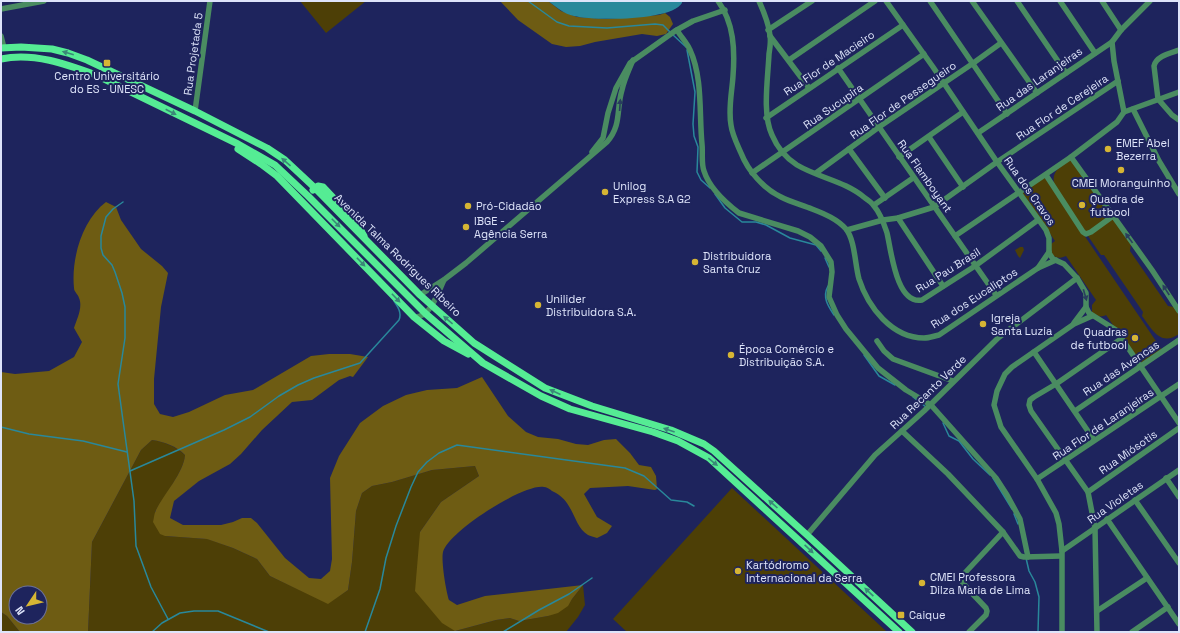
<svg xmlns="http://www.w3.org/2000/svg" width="1180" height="633" viewBox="0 0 1180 633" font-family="'Space Grotesk',sans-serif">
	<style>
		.green { fill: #4d3f06 }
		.forest { fill: #6e5c13; fill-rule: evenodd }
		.water { fill: #29889b }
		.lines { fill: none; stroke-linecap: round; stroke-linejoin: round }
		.stream { stroke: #29889b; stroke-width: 1.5 }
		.minor { stroke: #4a8c61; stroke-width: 5.5 }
		.major { stroke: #55ec94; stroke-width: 7 }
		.oneway { fill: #3a8878 }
		.oneway2 { fill: #293e5e }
		.poi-dot { fill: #d6b534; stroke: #1e245d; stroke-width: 1.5 }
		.labels { text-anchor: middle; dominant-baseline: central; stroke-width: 4; stroke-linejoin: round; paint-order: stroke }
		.street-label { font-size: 11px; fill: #dee4fa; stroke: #1e245d }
		.poi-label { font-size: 11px; fill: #dee4fa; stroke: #1e245d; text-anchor: start }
	</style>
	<rect width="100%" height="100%" fill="#1e245d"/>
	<g class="green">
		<polygon points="300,1 366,1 326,33"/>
		<path d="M1071 159 1131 244 1130 251 1168 306 1174 307 1179 314V334C1160 347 1152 329 1142 316L1143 312 1104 255H1101L1055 188C1050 171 1059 168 1071 159Z"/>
		<path d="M1044 176 1162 350 1141 365 1106 315C1100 318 1097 316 1092 312V305L1096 300 1066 256C1059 259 1056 258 1051 254V244L1055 241 1021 191Z"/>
		<polygon points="1020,247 1023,247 1024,250 1020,258 1018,256 1015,250"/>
		<path d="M152 440C165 442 175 446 185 455 185 469 163 498 155 512L165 536 208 539 233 548 257 559 270 576 328 603 348 590 352 562 356 511 362 493 372 486 392 482 432 470 475 466 479 476 441 502 420 532 455 631 496 620 510 618 519 621 548 616 567 606 572 599 583 585 585 605 578 617 566 632H88L92 542 141 450Z"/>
		<polygon points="732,488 887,632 627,632 613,619"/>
		<polygon points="1,612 7,616 20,632 1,632"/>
	</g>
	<g class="forest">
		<polygon points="500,1 548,1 561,11 577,17 606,19 659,15 665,13 670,17 673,24 666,34 657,36 642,34 595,42 580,46 566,47 552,44 518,20"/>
		<path d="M106 202 116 207 121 220 141 249 162 266 168 273 161 307 154 379V404L160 414 173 417 189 412 225 395 253 390 311 356 329 354H350L368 357 353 377 350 376 339 380 312 400 292 402 262 430 241 454 230 464 199 481 174 501 170 518 183 525H221L233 522 242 518H251L257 523 285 558 309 578 321 579 330 571 332 559 330 478 339 456 360 423 383 406 406 395 427 390 457 388 482 377 508 416 526 432 538 437 558 439 576 444 588 445 604 440 616 439 630 453 639 465 651 467 656 476 657 489 655 490 628 486 590 488 584 494 597 517 612 526 607 533 597 538C594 537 590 536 588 535 572 525 575 501 552 491 550 489 546 487 544 487 524 483 448 532 443 552 441 561 446 591 449 600L457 605 485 596 583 585 572 599 568 606 558 613 548 616 519 621 510 618 496 620 455 631 442 623 415 591 420 532 441 502 479 476 475 466 432 470 392 482 372 486 362 493 356 511 352 562 348 590 328 604 270 576 257 559 233 548 207 539 165 536 160 534 153 522C154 518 154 514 156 510 164 494 184 472 185 455 176 446 165 442 152 440L141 450 92 542 88 632H20L7 616 1 612V372L15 374 49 371 74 357 82 342 74 328C77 319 83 307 79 298 78 294 74 292 74 288 71 259 82 220 106 202ZM16 593H40V617H16Z"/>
	</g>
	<path class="water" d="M548 1H682V3C672 21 593 21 574 16 564 14 556 7 548 1Z"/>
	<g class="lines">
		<g class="stream">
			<polyline points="528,1 557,22 569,26 607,28 655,24 663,25 670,32"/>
			<polyline points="672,34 686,47"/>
			<polyline points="687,50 695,92 693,124 694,136 698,147 697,172 701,180 710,188"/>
			<polyline points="715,194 725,208 742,222 756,222 766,225 790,238 816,245 821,251"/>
			<polyline points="123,202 113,209 106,217 101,236 101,248 103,255 112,265 115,272 122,293 125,307 125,338 118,384 134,501 136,546 151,587 168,619"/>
			<polyline points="825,258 829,267"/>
			<path d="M828 286C822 297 828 306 834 315"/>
			<polyline points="864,355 879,376 895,385"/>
			<polyline points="913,397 926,407"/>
			<polyline points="943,423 949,436 959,441 973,459 990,475"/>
			<polyline points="1,427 29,434 83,441 127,452"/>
			<path d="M130 471 224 430 250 417 279 396 298 385 314 378 360 363 399 320C402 313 398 307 394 301"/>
			<polyline points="993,478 1012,509"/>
			<polyline points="1014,514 1018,524"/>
			<polyline points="1026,558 1029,571 1035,582 1039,597 1038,632"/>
			<polyline points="152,632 162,623 180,613 194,611 218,611 269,632"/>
			<polyline points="365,632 380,589 386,558 396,526 411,487 418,472 427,462 439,453 457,445 625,468 644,476 671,500 687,502 694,506"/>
			<polyline points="503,632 539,610 569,594 592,578"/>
		</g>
		<g class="minor">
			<path d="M718 1C734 23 735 50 733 76 732 92 728 109 731 125 732 134 737 144 741 153 748 171 764 189 781 197 791 202 802 205 812 209 825 214 837 219 846 229 855 240 855 265 859 279 868 307 892 338 924 338 929 338 934 336 939 335L1038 268 1056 260"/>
			<path d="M759 1C764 12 769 24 770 36 771 41 770 48 769 54 768 78 762 114 772 135 777 147 786 158 797 165 819 178 845 181 865 198 868 200 872 203 874 206 881 214 884 224 887 233 891 249 896 305 922 300L975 266 1038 220"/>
			<polyline points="886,1 933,67 997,162 1046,230 1049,238 1049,253 1053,259 1064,264 1077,278 1086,293 1086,307 1089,313 1116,330 1179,423"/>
			<polyline points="930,1 1007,114"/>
			<polyline points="972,1 1037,93"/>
			<polyline points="1017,1 1066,73"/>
			<polyline points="1060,1 1095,53"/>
			<polyline points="1102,1 1121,30"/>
			<polyline points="1,9 44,1"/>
			<path d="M677 30C681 37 687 43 690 50 703 78 699 115 702 144 703 153 701 163 704 171 709 187 726 203 739 213L798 231 810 237 821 246 831 262 832 272 829 297 837 315 846 329 878 368 906 390 931 405 996 478 1007 495 1020 519 1028 557"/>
			<polyline points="768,30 812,1"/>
			<polyline points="1,36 4,48"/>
			<polyline points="770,36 809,88"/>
			<path d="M1179 50C1171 53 1156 56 1154 66L1158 99 1172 115 1179 120"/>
			<polyline points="789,60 875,1"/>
			<polyline points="838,68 996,295"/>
			<polyline points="1133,109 1159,161 1179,194"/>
			<polyline points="195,111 210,1"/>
			<polyline points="1124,112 1179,92"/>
			<polyline points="766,118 903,25"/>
			<polyline points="978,133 1112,42"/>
			<polyline points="929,137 963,187"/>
			<polyline points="849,149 885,198"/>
			<polyline points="592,152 603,138 608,113 616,88 630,63 675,31 693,21 725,10"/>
			<polyline points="899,157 963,112"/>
			<polyline points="1071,157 1152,270 1179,311"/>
			<polyline points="752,173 924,54"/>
			<polyline points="816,173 879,127 972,64 1001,43"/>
			<polyline points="1046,175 1083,232 1086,234 1091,232 1113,216"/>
			<polyline points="874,205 913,178"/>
			<polyline points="898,218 943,286"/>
			<polyline points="847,230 883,220 898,218 934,207 997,162 1118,81"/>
			<polyline points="955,236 1071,157 1117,122 1124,112 1114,61 1112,42 1121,30 1150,1"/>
			<polyline points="1038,268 1049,252"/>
			<path d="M420 295 445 279 466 263 607 142C622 125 616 109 622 90 624 80 629 70 633 60"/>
			<path d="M414 317C431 318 438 292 444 280"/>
			<polyline points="1074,323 1086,307"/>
			<polyline points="877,341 884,351 893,359 953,381"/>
			<polyline points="1034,352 1094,440"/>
			<polyline points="1075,411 1179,340"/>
			<polyline points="902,431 948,474 1003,532"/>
			<polyline points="1166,478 1179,497"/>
			<polyline points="1037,479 1179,384"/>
			<polyline points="1088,492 1179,428"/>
			<polyline points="1135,500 1179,563"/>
			<polyline points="1107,519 1179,624"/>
			<polyline points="807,535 875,455 924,411 998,338 1077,278"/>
			<polyline points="1062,551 1179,470"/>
			<polyline points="1097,611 1147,578"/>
			<polyline points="969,632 986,615 987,611 986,608 967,588 961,580 962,576 1003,532 1020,556 1024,557 1061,556"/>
			<polyline points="1062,632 1062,551 1059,524 1056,513 1037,479 1001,427 994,405 997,391 1005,374 1012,367 1074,324 1092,316"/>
			<polyline points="1097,632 1095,528 1088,492 1031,411 1029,405 1030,400 1034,397 1056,384 1121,339"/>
			<polyline points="1132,632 1168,607"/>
		</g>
		<g class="major">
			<polyline points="1,48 21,47 52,49 68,53 87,60 195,111 267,148 285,160 315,188 420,295 474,343 545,388 592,406 671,430 704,444 714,451 807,535 912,632"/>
			<path d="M1 59C33 52 66 64 96 75L238 144 275 165 308 196 426 314 483 363 541 396 570 409 653 432 678 441 709 458 899 632"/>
			<polyline points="238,149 261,164 277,176 414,317 444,341 468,354"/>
			<polyline points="313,190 318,186 323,187 356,222 364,236"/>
		</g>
	</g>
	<defs><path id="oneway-solid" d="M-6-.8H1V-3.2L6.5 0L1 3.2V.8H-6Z"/></defs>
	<g class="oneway">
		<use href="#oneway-solid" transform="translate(68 53) rotate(-164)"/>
		<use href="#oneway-solid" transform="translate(171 112) rotate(27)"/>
		<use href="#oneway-solid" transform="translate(286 162) rotate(-139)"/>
		<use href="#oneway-solid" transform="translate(336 223) rotate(45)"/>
		<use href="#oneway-solid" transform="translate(361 262) rotate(46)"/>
		<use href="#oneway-solid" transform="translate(396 298) rotate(46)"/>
		<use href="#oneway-solid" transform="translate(448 320) rotate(-140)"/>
		<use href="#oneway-solid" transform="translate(555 392) rotate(-156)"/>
		<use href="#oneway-solid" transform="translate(669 430) rotate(-161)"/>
		<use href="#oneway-solid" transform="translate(713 462) rotate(39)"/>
		<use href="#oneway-solid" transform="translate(773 504) rotate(-138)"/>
		<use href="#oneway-solid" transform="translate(809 549) rotate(43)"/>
		<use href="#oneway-solid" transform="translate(869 592) rotate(-137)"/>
	</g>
	<g class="oneway2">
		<use href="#oneway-solid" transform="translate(620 105) rotate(-86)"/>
		<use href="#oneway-solid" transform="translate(1129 238) rotate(-126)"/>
		<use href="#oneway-solid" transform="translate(1166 290) rotate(-123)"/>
		<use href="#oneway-solid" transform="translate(1085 295) rotate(74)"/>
	</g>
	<g class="poi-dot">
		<rect x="103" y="59" width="8" height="8" rx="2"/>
		<circle cx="1108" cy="149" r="4"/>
		<circle cx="1121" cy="170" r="4"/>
		<circle cx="605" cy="192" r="4"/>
		<circle cx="1082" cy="205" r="4"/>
		<circle cx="468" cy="206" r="4"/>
		<circle cx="466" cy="227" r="4"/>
		<circle cx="695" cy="262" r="4"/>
		<circle cx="538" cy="305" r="4"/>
		<circle cx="983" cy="324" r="4"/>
		<circle cx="1135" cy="338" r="4"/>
		<circle cx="731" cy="355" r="4"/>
		<circle cx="738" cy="571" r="4"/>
		<circle cx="922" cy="583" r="4"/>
		<rect x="897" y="611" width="8" height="8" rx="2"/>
	</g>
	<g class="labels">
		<g class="street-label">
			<text transform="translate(193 54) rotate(-82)">Rua Projetada 5</text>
			<text transform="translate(829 63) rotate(-34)">Rua Flor de Macieiro</text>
			<text transform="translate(1039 79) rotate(-35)">Rua das Laranjeiras</text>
			<text transform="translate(903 100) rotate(-35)">Rua Flor de Pessegueiro</text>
			<text transform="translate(833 106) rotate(-35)">Rua Sucupira</text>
			<text transform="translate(1062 107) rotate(-34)">Rua Flor de Cerejeira</text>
			<text transform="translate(925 176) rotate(55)">Rua Flamboyant</text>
			<text transform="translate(1030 191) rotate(55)">Rua dos Cravos</text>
			<text transform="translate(398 255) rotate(44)">Avenida Talma Rodrigues Ribeiro</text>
			<text transform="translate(948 270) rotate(-32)">Rua Pau Brasil</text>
			<text transform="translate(974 298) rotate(-33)">Rua dos Eucaliptos</text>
			<text transform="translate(1121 368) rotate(-34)">Rua das Avencas</text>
			<text transform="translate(928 392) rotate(-44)">Rua Recanto Verde</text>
			<text transform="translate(1103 424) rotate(-34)">Rua Flor de Laranjeiras</text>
			<text transform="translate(1128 452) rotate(-35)">Rua Miósotis</text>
			<text transform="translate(1115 502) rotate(-35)">Rua Violetas</text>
		</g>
		<g class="poi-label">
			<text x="107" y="76" text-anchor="middle">Centro Universitário<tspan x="107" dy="13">do ES - UNESC</tspan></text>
			<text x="1116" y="143">EMEF Abel<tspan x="1116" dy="13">Bezerra</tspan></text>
			<text x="1121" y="183" text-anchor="middle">CMEI Moranguinho</text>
			<text x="613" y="186">Unilog<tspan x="613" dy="13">Express S.A G2</tspan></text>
			<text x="1090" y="199">Quadra de<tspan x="1090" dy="13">futbool</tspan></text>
			<text x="476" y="206">Pró-Cidadão</text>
			<text x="474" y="221">IBGE -<tspan x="474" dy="13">Agência Serra</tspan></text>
			<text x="703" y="256">Distribuidora<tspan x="703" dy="13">Santa Cruz</tspan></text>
			<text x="546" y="299">Unilider<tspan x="546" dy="13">Distribuidora S.A.</tspan></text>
			<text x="991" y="318">Igreja<tspan x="991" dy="13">Santa Luzia</tspan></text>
			<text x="1127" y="332" text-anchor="end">Quadras<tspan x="1127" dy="13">de futbool</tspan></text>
			<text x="739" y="349">Época Comércio e<tspan x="739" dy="13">Distribuição S.A.</tspan></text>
			<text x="746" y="565">Kartódromo<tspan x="746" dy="13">Internacional da Serra</tspan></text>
			<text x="930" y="577">CMEI Professora<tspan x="930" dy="13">Dilza Maria de Lima</tspan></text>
			<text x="909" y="615">Caique</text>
		</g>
	</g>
	<rect width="1180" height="633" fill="none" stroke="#dee4fa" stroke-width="4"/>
	<g transform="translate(28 605) rotate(235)"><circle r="19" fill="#1e245d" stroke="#6b719c"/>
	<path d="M0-3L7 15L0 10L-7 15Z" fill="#d6b534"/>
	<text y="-6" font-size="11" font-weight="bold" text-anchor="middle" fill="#dee4fa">N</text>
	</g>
</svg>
